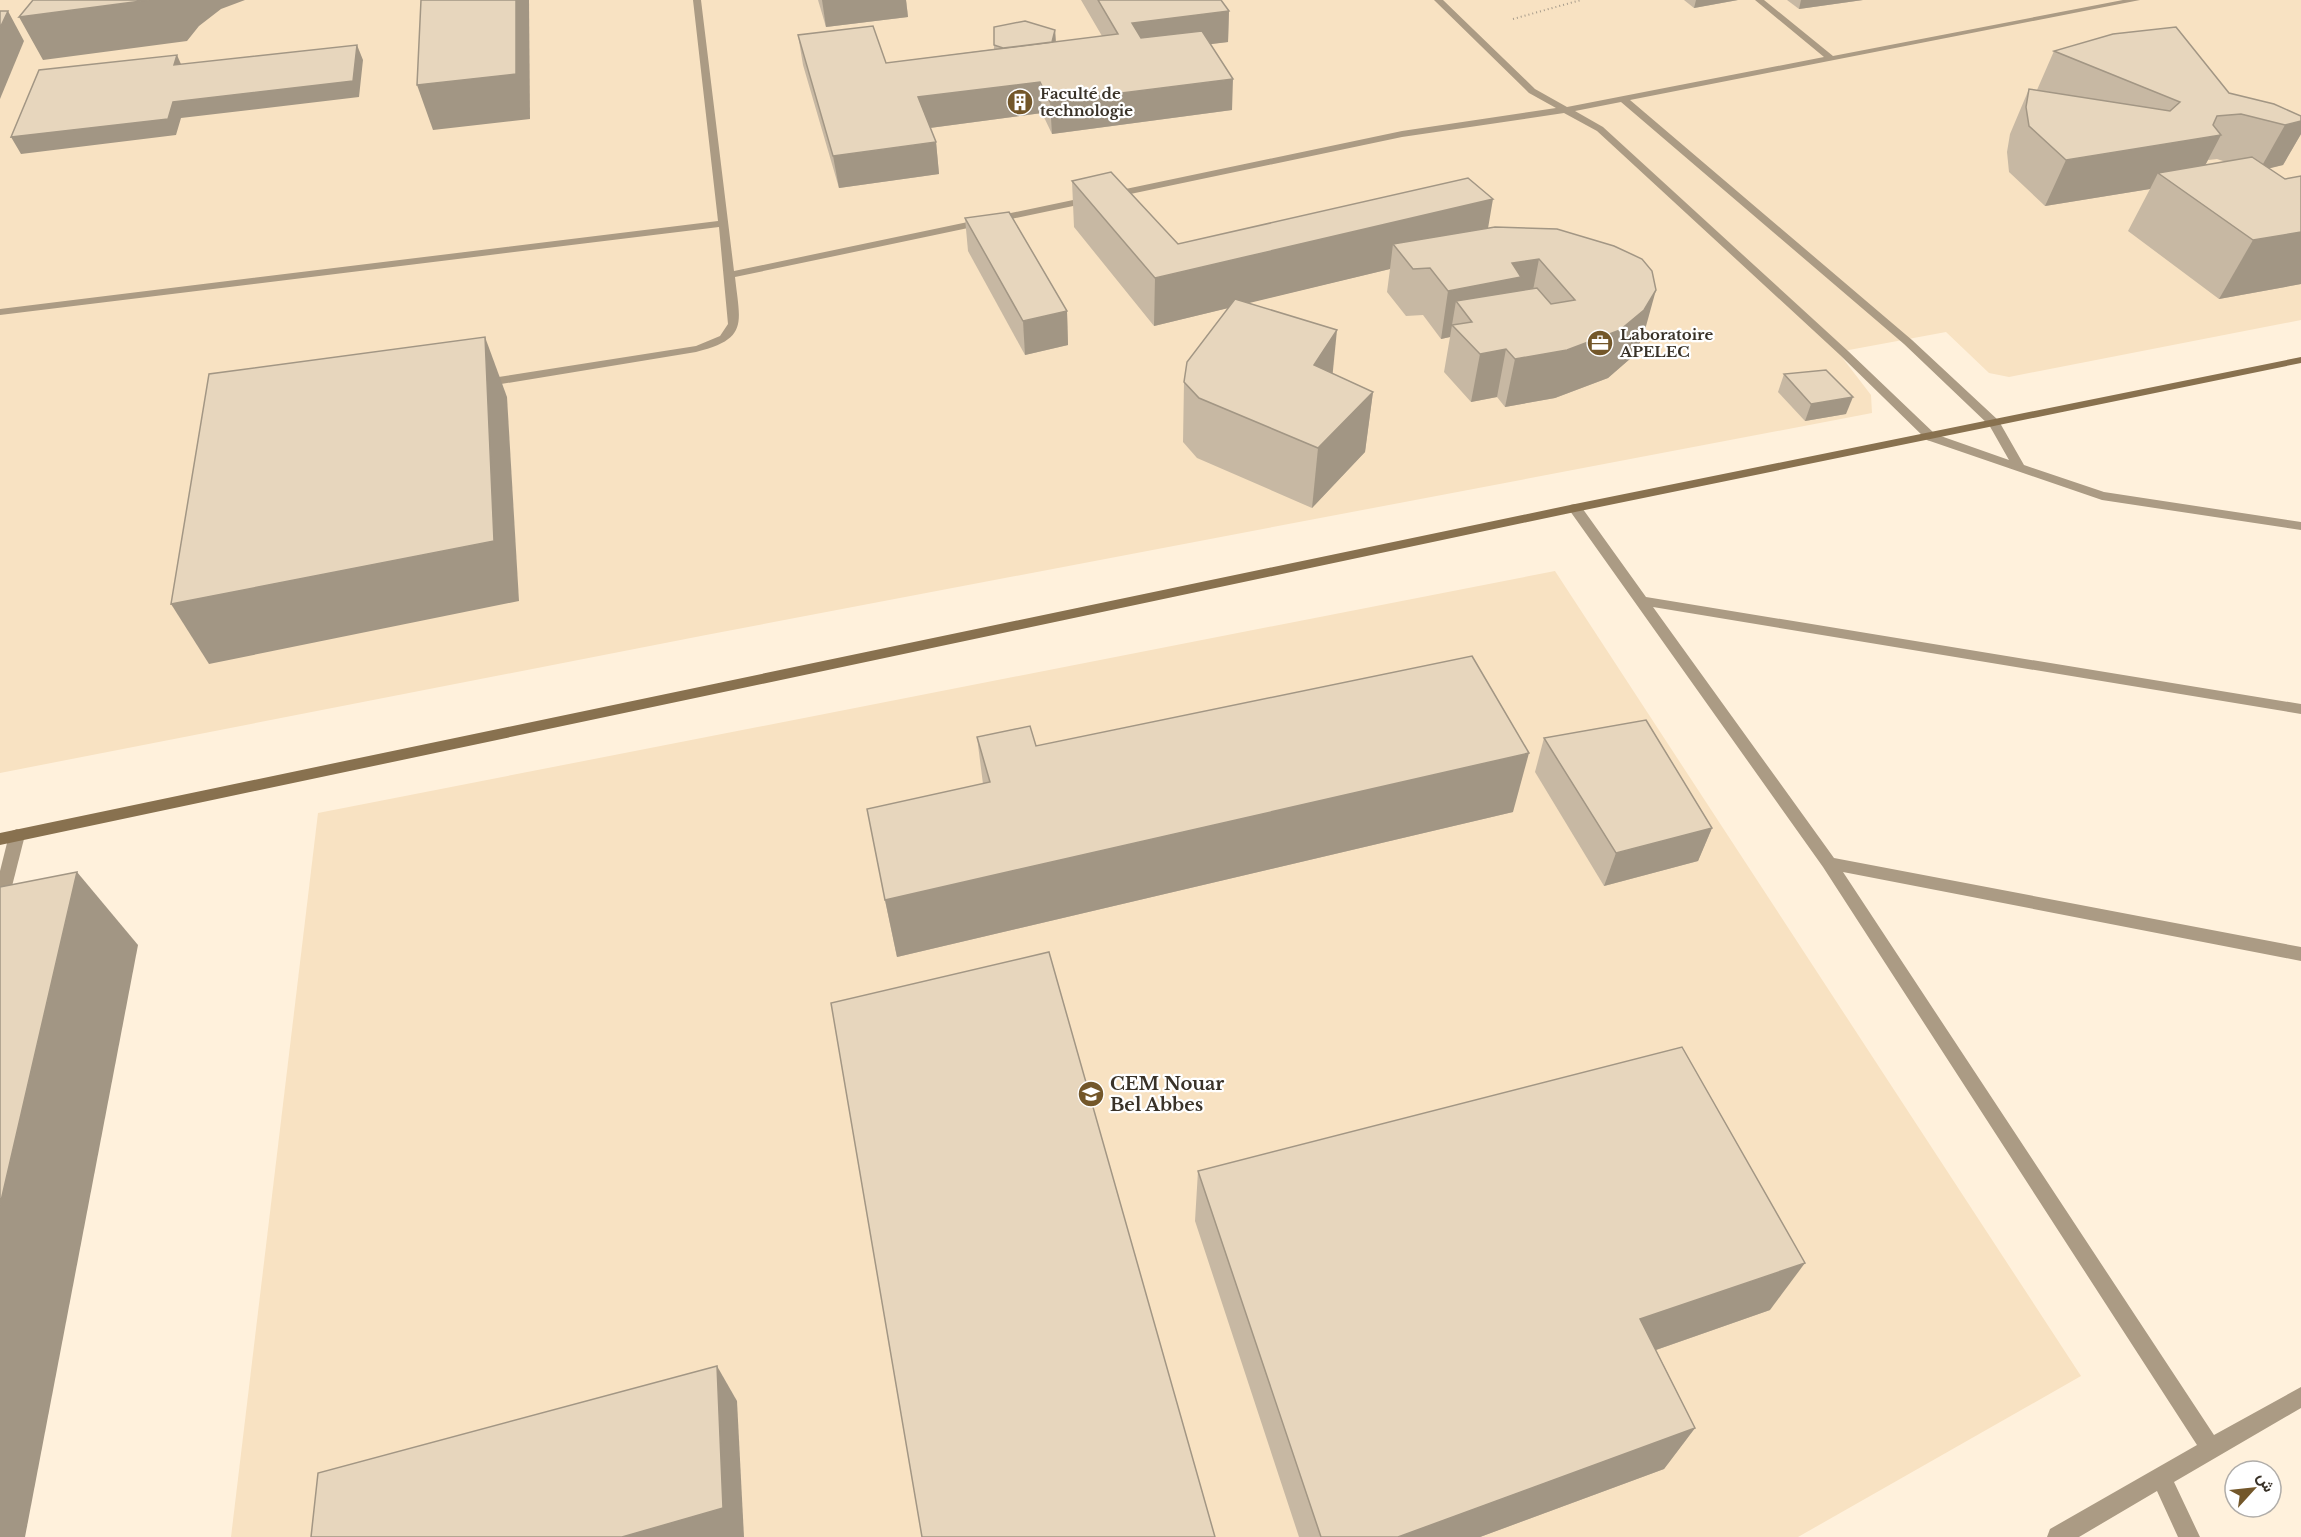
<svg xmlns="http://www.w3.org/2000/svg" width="2301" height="1537" viewBox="0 0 2301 1537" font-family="'Libre Baskerville',Vazirmatn,serif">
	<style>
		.built { fill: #f8e2c2 }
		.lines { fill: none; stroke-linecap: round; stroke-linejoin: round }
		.path { stroke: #a69b8b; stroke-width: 2; stroke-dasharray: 1 3; stroke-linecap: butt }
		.lane { fill: #ab9b84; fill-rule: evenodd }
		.street { fill: #ab9b84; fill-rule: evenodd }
		.secondary { fill: #88714f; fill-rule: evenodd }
		.wall { fill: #c7b8a3; fill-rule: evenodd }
		.shaded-wall { fill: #a29684 }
		.building { fill: #e7d6bd; stroke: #a29684; stroke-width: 1.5 }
		.labels { text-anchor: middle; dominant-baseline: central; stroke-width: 4.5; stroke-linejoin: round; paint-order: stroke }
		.far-poi-label { font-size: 15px; font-weight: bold; fill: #393228; stroke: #fff; text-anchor: start }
		.poi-label { font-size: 18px; font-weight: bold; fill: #393228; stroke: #fff; text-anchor: start }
	</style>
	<rect width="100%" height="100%" fill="#fff1dc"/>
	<g class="built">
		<polygon points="0,0 2301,0 2301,320 2009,377 1989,373 1946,332 1838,352 1871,395 1872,413 706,635 0,773"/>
		<polygon points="1555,571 2081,1376 1798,1537 231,1537 318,813"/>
	</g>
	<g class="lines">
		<polyline class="path" points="1513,19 1581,0"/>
		<path class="lane" d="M693 0H701L734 271 1402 131 1556 108 1529 93 1434 0H1443L1535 89 1567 107 1824 57 1755 0H1764L1833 56 2123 0H2140L1630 100 1912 340 1998 420V426H1990L1904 344 1621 102 1575 111 1603 127 1848 351 1935 434 1937 437 1931 441 1927 440 1840 355 1597 131 1564 113 1402 137 735 277C740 323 749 339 696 352L483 387 479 386V380L696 346 720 336 728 324 719 227 0 315V309L718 221Z"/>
		<g class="street">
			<polygon points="1994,419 2000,423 2024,465 2104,492 2301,522 2301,530 2102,500 1927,440 1925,437 1931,433 1935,434 2009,460 1988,423"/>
			<polygon points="1575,504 1580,505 1646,597 2301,704 2301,714 1653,607 1834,858 2301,947 2301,961 1843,872 2214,1435 2301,1387 2301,1408 2174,1482 2200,1537 2178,1537 2157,1491 2079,1537 2047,1537 2050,1529 2197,1445 1823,867 1570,511 1569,508 1570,505"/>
			<polygon points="17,829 22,831 25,835 8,902 6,907 0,909 0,871 9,835 12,831"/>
		</g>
		<polygon class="secondary" points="2301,357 2301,363 1575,512 0,845 0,833 1575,504"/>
	</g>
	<g class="wall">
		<polygon points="818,0 906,0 908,17 826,27"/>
		<polygon points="1081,0 1221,0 1229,11 1228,42 1210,44 1232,110 1052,134 1042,113 930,128 936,142 939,174 839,188 803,65 798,35 886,63 994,49 994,27 1055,30 1056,42 1102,36"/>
		<polygon points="1684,0 1738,0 1694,8"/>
		<polygon points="1787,0 1863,0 1799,9"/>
		<path d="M2054 51 2229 93 2301 116V134L2283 165 2269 168 2285 179 2301 176V284L2219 299 2128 231 2150 189 2045 206 2009 172 2007 152 2010 134 2029 89 2037 90ZM2217 159 2226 162 2205 165 2208 160Z"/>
		<polygon points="1072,181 1178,244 1488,229 1557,229 1643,337 1631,358 1608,378 1555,398 1505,407 1497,397 1471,402 1444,372 1450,337 1441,339 1423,315 1406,316 1387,292 1390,269 1247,303 1332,373 1373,392 1365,452 1312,508 1197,458 1183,442 1184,382 1228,308 1154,326 1074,227"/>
		<polygon points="965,218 1067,311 1068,345 1025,355 968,251"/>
		<polygon points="1784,374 1846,414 1805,421 1778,392"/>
		<polygon points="977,737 1036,746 1513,812 897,957 885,900 983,784"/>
		<polygon points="1544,738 1712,828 1698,861 1604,886 1535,772"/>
		<polygon points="1198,1171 1770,1310 1656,1350 1695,1428 1664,1469 1480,1537 1299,1537 1195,1221"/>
	</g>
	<g class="shaded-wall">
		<polygon points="149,0 245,0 221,9 199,26 187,41 43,60 19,17"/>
		<polygon points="516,0 529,0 530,119 433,130 417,85"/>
		<polygon points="822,0 906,0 908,17 826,27"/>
		<polygon points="1696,0 1738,0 1694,8"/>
		<polygon points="1801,0 1863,0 1799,9"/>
		<polygon points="8,11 24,41 0,99 0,28"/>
		<polygon points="1229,11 1228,42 1132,54 1132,23"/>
		<polygon points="1055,30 1056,46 1019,69"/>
		<polygon points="357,45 363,60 359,97 181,118 176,135 21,154 11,137"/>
		<polygon points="177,55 184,71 174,65"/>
		<polygon points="1233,79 1232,110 1052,134 1050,102"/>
		<polygon points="1040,82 1042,113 922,129 918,97"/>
		<polygon points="2301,121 2301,134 2283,165 2259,171 2285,125"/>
		<polygon points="2221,135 2197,181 2158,173 2150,189 2045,206 2066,160"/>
		<polygon points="936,142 939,174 839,188 833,156"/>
		<polygon points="1493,199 1485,246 1393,244 1390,269 1154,326 1155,278"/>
		<polygon points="2301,232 2301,284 2219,299 2253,240"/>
		<polygon points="1539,259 1530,306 1472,322 1456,301 1450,337 1441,339 1448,291 1512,263"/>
		<polygon points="1656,290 1643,337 1631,358 1608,378 1555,398 1505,407 1515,359"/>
		<polygon points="1067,311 1068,345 1025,355 1023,321"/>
		<polygon points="1337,330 1331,390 1314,365"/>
		<polygon points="485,337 507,397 519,601 209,664 171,604"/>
		<polygon points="1506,349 1497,397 1471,402 1480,354"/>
		<polygon points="1373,392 1365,452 1312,508 1318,448"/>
		<polygon points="1853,397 1846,414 1805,421 1811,404"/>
		<polygon points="1529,753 1513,812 897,957 885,900"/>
		<polygon points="1712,828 1698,861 1604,886 1616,853"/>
		<polygon points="77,872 138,945 25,1537 0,1537 0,1205"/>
		<polygon points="1805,1263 1770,1310 1613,1365 1640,1319"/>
		<polygon points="717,1366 737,1401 744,1537 622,1537"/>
		<polygon points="1695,1428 1664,1469 1480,1537 1398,1537"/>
	</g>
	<g class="building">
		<polygon points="33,0 149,0 19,17"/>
		<polygon points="421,0 516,0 516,74 417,85"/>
		<polygon points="1098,0 1221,0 1229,11 1132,23 1141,38 1202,31 1233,79 1050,102 1040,82 918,97 936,142 833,156 798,35 873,26 886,63 1118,34"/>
		<polygon points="0,11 8,11 0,28"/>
		<polygon points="1025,21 1055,30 1052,42 1003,48 994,45 994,27"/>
		<polygon points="2176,27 2229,93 2274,104 2301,116 2301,121 2285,125 2241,114 2217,116 2213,125 2221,135 2066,160 2029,126 2026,107 2029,89 2170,111 2180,102 2054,51 2113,34"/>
		<polygon points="357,45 353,81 173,102 168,119 11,137 39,70 177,55 174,65"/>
		<polygon points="2252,157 2285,179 2301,176 2301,232 2253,240 2158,173"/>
		<polygon points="1111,172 1178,244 1468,178 1493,199 1155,278 1072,181"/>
		<polygon points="1009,212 1067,311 1023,321 965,218"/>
		<polygon points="1495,227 1557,229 1614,246 1642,259 1652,271 1656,290 1644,310 1620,330 1567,350 1515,359 1506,349 1480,354 1452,325 1472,322 1456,301 1537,288 1551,304 1575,300 1539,259 1512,263 1521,277 1448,291 1430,268 1413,269 1393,244"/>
		<polygon points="1235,299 1337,330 1314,365 1373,392 1318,448 1199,398 1184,382 1187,362"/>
		<polygon points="485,337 494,541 171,604 209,374"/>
		<polygon points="1826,370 1853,397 1811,404 1784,374"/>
		<polygon points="1472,656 1529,753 885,900 867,809 990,782 977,737 1030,726 1036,746"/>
		<polygon points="1646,720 1712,828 1616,853 1544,738"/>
		<polygon points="77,872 0,1205 0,887"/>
		<polygon points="1049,952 1215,1537 922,1537 831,1003"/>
		<polygon points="1682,1047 1805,1263 1640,1319 1695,1428 1398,1537 1321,1537 1198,1171"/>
		<polygon points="717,1366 723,1508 622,1537 311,1537 318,1473"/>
	</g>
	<defs>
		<symbol id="building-disc" viewBox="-11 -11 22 22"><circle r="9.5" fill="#73572a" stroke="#fff"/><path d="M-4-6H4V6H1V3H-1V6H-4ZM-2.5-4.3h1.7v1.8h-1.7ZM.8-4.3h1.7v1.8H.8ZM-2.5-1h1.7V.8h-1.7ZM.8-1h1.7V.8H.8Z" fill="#fff"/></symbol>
		<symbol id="office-disc" viewBox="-11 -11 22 22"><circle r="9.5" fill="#73572a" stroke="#fff"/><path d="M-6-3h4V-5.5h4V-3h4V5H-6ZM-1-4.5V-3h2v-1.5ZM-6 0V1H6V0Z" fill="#fff"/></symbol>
		<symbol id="school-disc" viewBox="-11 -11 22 22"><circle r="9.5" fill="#73572a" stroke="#fff"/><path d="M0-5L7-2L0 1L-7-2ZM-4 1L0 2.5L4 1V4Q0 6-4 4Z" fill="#fff"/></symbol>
	</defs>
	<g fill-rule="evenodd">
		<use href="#building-disc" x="1005" y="87" width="30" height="30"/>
		<use href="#office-disc" x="1585" y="328" width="30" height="30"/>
		<use href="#school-disc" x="1076" y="1079" width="30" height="30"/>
	</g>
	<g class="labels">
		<g class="far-poi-label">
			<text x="1040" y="93">Faculté de<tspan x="1040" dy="17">technologie</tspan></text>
			<text x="1620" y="334">Laboratoire<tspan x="1620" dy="17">APELEC</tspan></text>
		</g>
		<g class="poi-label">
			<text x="1110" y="1084">CEM Nouar<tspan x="1110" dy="21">Bel Abbes</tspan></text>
		</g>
	</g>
	<g transform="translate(2253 1489) rotate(63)"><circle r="28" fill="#ffffff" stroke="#b0ada9" stroke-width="1.5"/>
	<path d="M0-4.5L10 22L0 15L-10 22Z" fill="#73572a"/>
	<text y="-9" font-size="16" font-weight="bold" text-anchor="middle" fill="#393228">ش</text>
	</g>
</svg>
